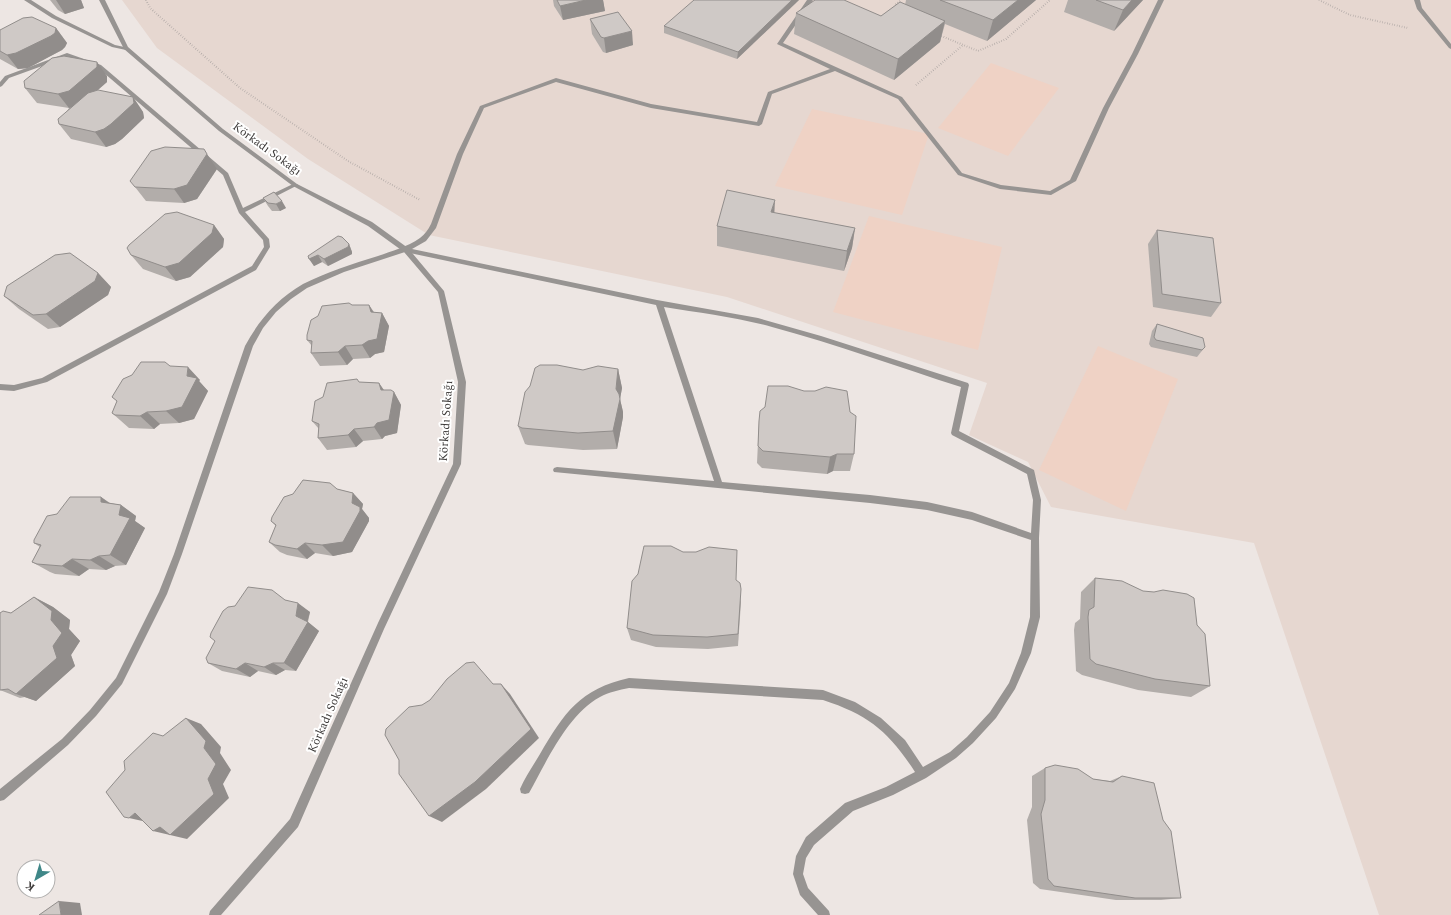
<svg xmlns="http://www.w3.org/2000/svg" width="1451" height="915" viewBox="0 0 1451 915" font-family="Spectral,serif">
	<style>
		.built { fill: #e6d7d0 }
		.green { fill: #efd2c5 }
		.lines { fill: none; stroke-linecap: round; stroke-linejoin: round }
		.path { stroke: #a39d9b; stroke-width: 2; stroke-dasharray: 0.5 2; stroke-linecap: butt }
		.service { fill: #979492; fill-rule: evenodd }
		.minor { fill: #979492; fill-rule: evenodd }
		.tertiary { fill: #979492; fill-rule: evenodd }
		.wall { fill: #b2adaa }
		.shaded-wall { fill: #918d8b }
		.building { fill: #cfc9c6; stroke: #918d8b }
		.labels { text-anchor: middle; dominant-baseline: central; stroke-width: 4; stroke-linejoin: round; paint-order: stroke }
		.street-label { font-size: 12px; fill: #3c3938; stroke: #fff }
	</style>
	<rect width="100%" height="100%" fill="#ede6e3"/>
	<polygon class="built" points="122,0 1451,0 1451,915 1379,915 1254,543 1051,507 1028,462 969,435 987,383 727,297 429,235 308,159 157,48"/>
	<g class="green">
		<polygon points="991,63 1059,88 1008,156 938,128"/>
		<polygon points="812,109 929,134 902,215 775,186"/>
		<polygon points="869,216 1002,247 978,350 833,312"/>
		<polygon points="1098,346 1178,379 1126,511 1039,470"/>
	</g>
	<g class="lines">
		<g class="path">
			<polyline points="146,0 150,8 240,88 348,161 420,200"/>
			<polyline points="1319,0 1350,15 1408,28"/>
			<polyline points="896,9 895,5 901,0"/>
			<polyline points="939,35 978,51 1006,39 1050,0"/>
			<polyline points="916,85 963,45"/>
		</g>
		<g class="service">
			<path d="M807 0H813L783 43 902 97 962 173 1001 185 1050 191 1070 180 1103 108 1132 54 1158 0H1164L1138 54 1109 108 1076 181 1051 195 1000 189 958 175 898 99 835 71 772 94 762 124 759 126 651 108 556 82 484 108 463 154 436 228 426 241 412 249 657 300 758 318 821 336 968 383 969 385 959 431 1034 470 1041 500 1039 538 1040 617 1031 653 1015 689 996 718 973 743 956 758 926 778 893 795 853 811 814 845 806 858 803 874 808 888 829 911 830 915H818L800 895 793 874 796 856 806 837 845 803 886 787 915 772C889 732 869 715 823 700L629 688C619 690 609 692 600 697 567 715 547 761 529 793L525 794 521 793 520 789C525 777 533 766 540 754 564 713 580 689 629 678L823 690 855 702 881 718 905 740 923 767 950 752 967 737 990 712 1009 683 1021 653 1030 617 1031 540 972 520 927 510 870 503 554 472 553 470 554 468 557 467 714 481 656 305 405 252 344 272 307 288 291 299 276 312 263 328 253 346 182 554 167 594 122 684 96 716 68 745 4 800 0 801V789L62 739 90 710 116 678 159 592 174 554 245 346C259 320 277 299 303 284 327 272 352 264 378 256 392 251 407 247 420 238 425 234 428 230 431 224L457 154 480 106 556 78 651 104 757 122 768 92 830 69 777 44ZM664 307C700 313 736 317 772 327 836 344 898 367 961 387L951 433 952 435 1027 474 1033 500 1031 533 972 512 927 502 870 495 722 482Z"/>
			<polygon points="1414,0 1420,0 1422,8 1451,44 1451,49 1449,48 1417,9"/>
		</g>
		<g class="minor">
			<polygon points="24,0 31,0 56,16 115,45 129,48 126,50 112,47 52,18"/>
			<polygon points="67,53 101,65 228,173 243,208 293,184 297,184 298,185 245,212 269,239 270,247 256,270 47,382 14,391 0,390 0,384 14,385 42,378 252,266 264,247 263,240 239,213 223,175 97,67 67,57 9,78 2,86 0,87 0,82 5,76"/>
		</g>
		<polygon class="tertiary" points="99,0 105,0 128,47 223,129 297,184 372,222 408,248 444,291 466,382 461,464 384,629 298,827 221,915 209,915 210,911 290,819 378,623 453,464 458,382 438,292 404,252 368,226 293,186 219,131 124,49"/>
	</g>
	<g class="wall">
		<polygon points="50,0 81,0 84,8 65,14 58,10"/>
		<polygon points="553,0 603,0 605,11 563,20 554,6"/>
		<polygon points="799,0 737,59 664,33 664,26"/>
		<polygon points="906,0 1036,0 987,41 945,24 940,42 894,80 794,34 796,13 881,16 905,5"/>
		<polygon points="1068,0 1143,0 1114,31 1064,12"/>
		<polygon points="590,19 633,45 606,53 603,52 592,34"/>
		<polygon points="56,28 67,43 65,47 62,50 28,68 18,69 0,59 0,30"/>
		<polygon points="107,76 107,82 97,91 133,97 143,112 144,118 122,139 115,144 106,147 71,139 59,124 69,108 37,103 25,88"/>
		<polygon points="217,169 197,199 184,203 146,201 135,187"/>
		<polygon points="263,198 286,208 280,211 272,211 268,206"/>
		<polygon points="774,213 855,228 852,248 844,271 717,246 717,226"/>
		<polygon points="214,225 224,239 223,247 190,277 176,281 143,269 131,255"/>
		<polygon points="1157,230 1221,303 1211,317 1153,307 1148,244"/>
		<polygon points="349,244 352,252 352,254 328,266 322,262 314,266 308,256"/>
		<polygon points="98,273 111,287 108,295 60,327 48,329 19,309 4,296"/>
		<polygon points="352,305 369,305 374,312 382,313 389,326 384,352 375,354 370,358 353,359 347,365 320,366 311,353 312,346 307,340"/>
		<polygon points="1157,324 1205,347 1197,357 1151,347 1149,344 1152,331"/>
		<polygon points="170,366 200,380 199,381 208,391 194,419 179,423 160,424 154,429 129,428 112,413 117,401 112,397"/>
		<polygon points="618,369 622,388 620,399 623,412 623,417 617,449 583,450 528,445 525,444 518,426 583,370"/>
		<polygon points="359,382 379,383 384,390 394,392 401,405 397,433 385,436 382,439 363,441 356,447 327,450 318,438 319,429 312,421"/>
		<polygon points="759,421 854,454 850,471 833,471 827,474 762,468 757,463"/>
		<polygon points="337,489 353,493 363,504 362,509 369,518 369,521 352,552 333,556 315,553 307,559 287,555 280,552 269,542 276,526 271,521"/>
		<polygon points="101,497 110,503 121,505 136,516 135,521 145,528 126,565 115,566 106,570 89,569 79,576 55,574 50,572 32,562 40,547 34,543 57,514"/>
		<polygon points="638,574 736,580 741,602 738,646 708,649 656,647 631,640 627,628"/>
		<polygon points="1095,578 1197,625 1210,686 1191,697 1138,690 1082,675 1076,671 1074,630 1075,623 1080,619 1081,592"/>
		<polygon points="34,597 53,607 70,620 69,629 80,641 71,655 75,666 36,701 25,697 20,698 0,690 11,613"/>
		<polygon points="285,600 310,612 308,622 319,631 296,671 285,670 276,675 258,671 250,677 222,671 208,663 215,641"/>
		<polygon points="1045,768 1093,779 1110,781 1122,776 1181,898 1161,900 1116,900 1040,889 1033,883 1027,820 1032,807 1032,776"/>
	</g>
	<g class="shaded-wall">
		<polygon points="56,0 81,0 84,8 65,14"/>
		<polygon points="586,0 603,0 605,11 563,20 560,6"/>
		<polygon points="792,0 799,0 737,59 738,52"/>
		<polygon points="1018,0 1036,0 987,41 993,20"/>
		<polygon points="1132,0 1143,0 1114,31 1123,10"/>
		<polygon points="945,21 940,42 894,80 898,59"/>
		<polygon points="56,28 67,43 65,47 62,50 28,68 18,69 7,55"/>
		<polygon points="632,31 633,45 606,53 604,38"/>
		<polygon points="97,62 107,76 107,82 80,105 69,108 58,94"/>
		<polygon points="133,97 143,112 144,118 122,139 115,144 106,147 95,132"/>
		<polygon points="207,154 217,169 197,199 184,203 174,189"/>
		<polygon points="775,200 774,220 771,212"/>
		<polygon points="282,201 286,208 280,211 276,204"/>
		<polygon points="214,225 224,239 223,247 190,277 176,281 165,267"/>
		<polygon points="855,228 852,248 844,271 847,251"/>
		<polygon points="349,244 352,252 352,254 328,266 324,259"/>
		<polygon points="318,255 322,262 314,266 309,259"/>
		<polygon points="98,273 111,287 108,295 60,327 46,314"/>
		<polygon points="369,305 377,318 371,312"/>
		<polygon points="382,313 389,326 384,352 375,354 370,358 362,345"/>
		<polygon points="345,346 353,359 347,365 338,352"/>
		<polygon points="188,367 200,380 199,381 208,391 194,419 179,423 166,411 187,376"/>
		<polygon points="618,369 622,388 620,399 623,412 623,417 617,449 613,431 616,389"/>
		<polygon points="379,383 387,395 381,390"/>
		<polygon points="394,392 401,405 397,433 385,436 382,439 374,427"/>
		<polygon points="147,412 160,424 154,429 140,416"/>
		<polygon points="354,429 363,441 356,447 348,435"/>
		<polygon points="837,454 833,471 827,474 830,457"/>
		<polygon points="353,493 363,504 362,509 369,518 369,521 352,552 333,556 322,545 352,503"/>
		<polygon points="101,497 116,508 101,502"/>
		<polygon points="121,505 136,516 135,521 145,528 126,565 110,555"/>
		<polygon points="305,543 315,553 307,559 297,549"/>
		<polygon points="99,556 115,566 106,570 90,560"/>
		<polygon points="72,559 89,569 79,576 62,566"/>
		<polygon points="34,597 53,607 70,620 69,629 80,641 71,655 75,666 36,701 16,694 53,646 51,620"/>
		<polygon points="298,603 310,612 307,623 308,622 319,631 296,671 284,663 296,616"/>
		<polygon points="245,663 258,671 250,677 236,669"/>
		<polygon points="273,663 285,670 276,675 264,667"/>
		<polygon points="501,684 510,694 539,738 486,789 442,822 429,816"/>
		<polygon points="186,718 201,724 221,747 220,753 231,770 223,784 229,798 187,839 153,831 208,779 204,748"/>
		<polygon points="135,813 147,822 129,818"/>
		<polygon points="59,901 80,903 82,915 61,915"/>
	</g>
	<g class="building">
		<polygon points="557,0 586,0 560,6"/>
		<polygon points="694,0 792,0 738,52 664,26"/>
		<polygon points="815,0 844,0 881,16 900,2 945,21 898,59 796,13"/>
		<polygon points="940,0 1018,0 993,20"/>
		<polygon points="1096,0 1132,0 1123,10"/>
		<polygon points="618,12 632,31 604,38 601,37 590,19"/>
		<polygon points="32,17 56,28 55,33 51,36 16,53 7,55 0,51 0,30 23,18"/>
		<polygon points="64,56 97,62 97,67 69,91 58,94 25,88 24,81 52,58"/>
		<polygon points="98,90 133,97 134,103 111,124 104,129 95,132 59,124 58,119 88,93"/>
		<polygon points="165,147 204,149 207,154 187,185 174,189 135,187 130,181 151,151"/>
		<polygon points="727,190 775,200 771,212 855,228 847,251 717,226"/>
		<polygon points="274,192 282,201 276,204 268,203 263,198"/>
		<polygon points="177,212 214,225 212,233 179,263 165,267 131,255 127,248 129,245 165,214"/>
		<polygon points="1157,230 1213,238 1221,303 1162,294"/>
		<polygon points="338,236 342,237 349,244 348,247 324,259 318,255 309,259 308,256"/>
		<polygon points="70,253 98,273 95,281 46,314 33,315 4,296 7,286 55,255"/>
		<polygon points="349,303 352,305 369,305 371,312 382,313 377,339 368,341 362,345 345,346 338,352 311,353 312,341 307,340 307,335 311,320 318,316 322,306"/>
		<polygon points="1157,324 1203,338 1205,347 1202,350 1156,340 1154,337"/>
		<polygon points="141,362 165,362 170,366 188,367 187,376 197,378 182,407 166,411 147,412 140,416 115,415 112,413 117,401 112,397 123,379 132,375"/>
		<polygon points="540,365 557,365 583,370 598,366 618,369 616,389 619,394 620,399 613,431 578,433 522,428 518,426 525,392 530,386 535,368"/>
		<polygon points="357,379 359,382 379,383 381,390 391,390 394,392 389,420 377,423 374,427 354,429 348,435 318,438 319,424 312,421 315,401 323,397 327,383"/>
		<polygon points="768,386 788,386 804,391 815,391 826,387 847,391 850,412 856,416 854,454 837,454 830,457 763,451 758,446 759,421 760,411 765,407"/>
		<polygon points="303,480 330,483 337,489 353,493 352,503 360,507 360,511 343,542 322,545 305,543 297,549 275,545 269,542 276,525 271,521 272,517 284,497 293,494"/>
		<polygon points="70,497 101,497 101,502 121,505 119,515 130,518 110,555 99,556 90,560 72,559 62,566 37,564 32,562 41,545 34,543 34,540 47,516 57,514"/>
		<polygon points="644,546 671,546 683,552 696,552 709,547 737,550 736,580 740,583 741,589 738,634 707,637 653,635 627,628 632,581 638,574"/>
		<polygon points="1095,578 1122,581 1143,591 1154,592 1163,590 1187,594 1194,598 1197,625 1205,634 1210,686 1155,679 1096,664 1090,659 1088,617 1089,610 1094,607"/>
		<polygon points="248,587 272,590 285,600 298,603 296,616 308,622 284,663 273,663 264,667 245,663 236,669 208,663 206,658 215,641 210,637 211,633 223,611 228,607 235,606"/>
		<polygon points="34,597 52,611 51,620 62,633 53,646 57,658 16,694 8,689 0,690 0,613 3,611 11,613"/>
		<polygon points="474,662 493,684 501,684 531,729 475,782 429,816 399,774 399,760 385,735 386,729 409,707 422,705 430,700 447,679 466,663"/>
		<polygon points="186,718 206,741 204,748 216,764 208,779 214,794 170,835 160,827 153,831 135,813 129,818 124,817 106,792 125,770 124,761 153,733 163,736"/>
		<polygon points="1055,765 1078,769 1093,779 1113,782 1122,776 1154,783 1163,820 1171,831 1181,898 1135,898 1054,886 1048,879 1041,814 1045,800 1045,768"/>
		<polygon points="59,901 61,915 39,915"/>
	</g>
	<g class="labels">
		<g class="street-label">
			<text transform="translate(267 149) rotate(36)">Körkadı Sokağı</text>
			<text transform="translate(446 421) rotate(-86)">Körkadı Sokağı</text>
			<text transform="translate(328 715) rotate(-66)">Körkadı Sokağı</text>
		</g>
	</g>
	<g transform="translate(36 879) rotate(218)"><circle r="19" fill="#ffffff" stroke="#b1b0af"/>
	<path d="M0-3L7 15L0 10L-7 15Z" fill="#3f8788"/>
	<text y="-6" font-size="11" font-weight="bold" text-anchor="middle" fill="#3c3938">K</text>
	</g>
</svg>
